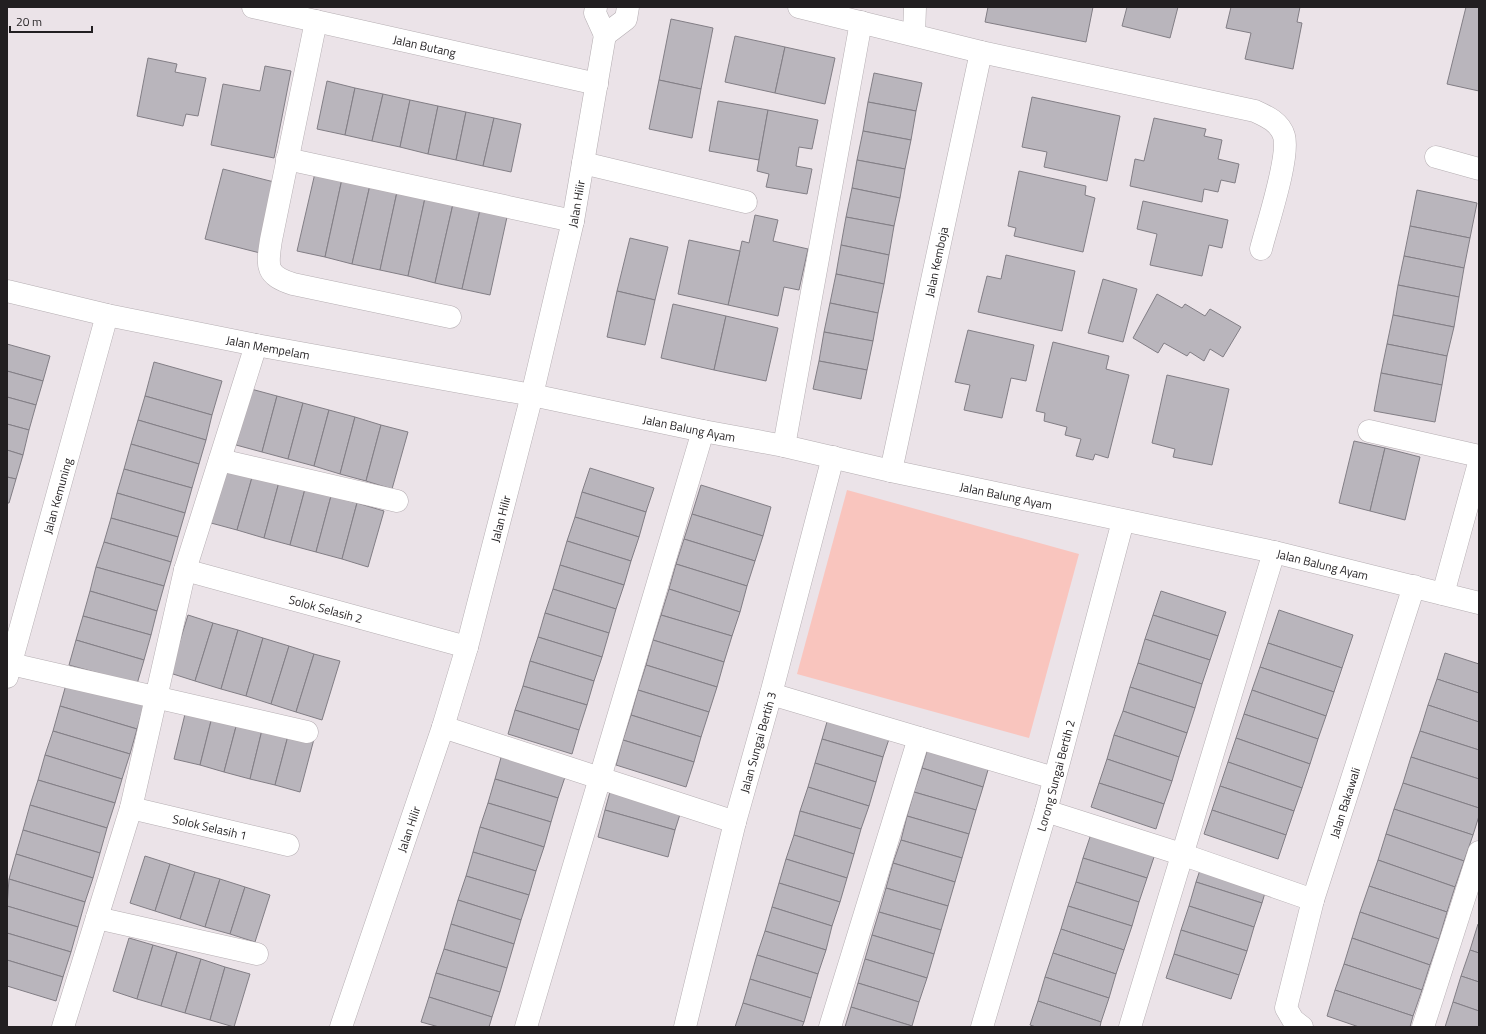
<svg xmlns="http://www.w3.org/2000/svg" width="1486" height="1034" viewBox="0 0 1486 1034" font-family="'Titillium Web',sans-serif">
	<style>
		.green { fill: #f9c5be }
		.building { fill: #b9b5bc; stroke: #827e85 }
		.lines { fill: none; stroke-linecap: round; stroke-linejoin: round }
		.minor-casing { stroke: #b5aeb2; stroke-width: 23 }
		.minor { stroke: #fff; stroke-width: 22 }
		.labels { text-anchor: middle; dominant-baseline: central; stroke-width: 3; stroke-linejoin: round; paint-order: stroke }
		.street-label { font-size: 12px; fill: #221f21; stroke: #ebe3e8 }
	</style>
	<rect width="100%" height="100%" fill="#ebe3e8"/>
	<polygon class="green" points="847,490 1079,554 1029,738 797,674"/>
	<g class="building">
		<polygon points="988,7 1093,7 1086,42 985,22"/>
		<polygon points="1127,7 1178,7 1170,38 1122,26"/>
		<polygon points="1231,7 1300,7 1297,22 1302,23 1293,69 1245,59 1251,33 1226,28"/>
		<polygon points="1466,7 1479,7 1479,91 1447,84"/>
		<polygon points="671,19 713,28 701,89 659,80"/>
		<polygon points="735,36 785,47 775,93 725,82"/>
		<polygon points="785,47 835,58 825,104 775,93"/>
		<polygon points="148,58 177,64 175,72 206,78 198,116 186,114 183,126 137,116"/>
		<polygon points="265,66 291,71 274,158 211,145 223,84 260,91"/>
		<polygon points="874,73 922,83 916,111 868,102"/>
		<polygon points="659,80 701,89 692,138 649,129"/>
		<polygon points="327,81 355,88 345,135 317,129"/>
		<polygon points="355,88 383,94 372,141 345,135"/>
		<polygon points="383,94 410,100 400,147 372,141"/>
		<polygon points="1032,97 1120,116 1107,181 1044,167 1047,152 1022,147"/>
		<polygon points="410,100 438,106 428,154 400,147"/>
		<polygon points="718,101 768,110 759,160 709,151"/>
		<polygon points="868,102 916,111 911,140 863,131"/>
		<polygon points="438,106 466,112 456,160 428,154"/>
		<polygon points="768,110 818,120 812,149 799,147 796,166 812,169 807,194 766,187 769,174 757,171"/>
		<polygon points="466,112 494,118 483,166 456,160"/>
		<polygon points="494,118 521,124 511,172 483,166"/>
		<polygon points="1154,118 1206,129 1204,136 1222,140 1218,159 1239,164 1235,183 1221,180 1218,192 1204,189 1202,202 1130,186 1135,159 1144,161"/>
		<polygon points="863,131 911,140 905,169 857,160"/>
		<polygon points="857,160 905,169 900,198 852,188"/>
		<polygon points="223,169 278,183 260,253 205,239"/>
		<polygon points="1019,171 1086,186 1085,195 1095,198 1083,252 1014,236 1016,228 1008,226"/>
		<polygon points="315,173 342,179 325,257 297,251"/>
		<polygon points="342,179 370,185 352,264 325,257"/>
		<polygon points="370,185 397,192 380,270 352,264"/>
		<polygon points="852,188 900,198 894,226 846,217"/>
		<polygon points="1417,190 1477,203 1470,238 1410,226"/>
		<polygon points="397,192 425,198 408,276 380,270"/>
		<polygon points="425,198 453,204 435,283 408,276"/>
		<polygon points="1143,201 1228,220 1222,248 1209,245 1202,276 1150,265 1157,234 1137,229"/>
		<polygon points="453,204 480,210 462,289 435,283"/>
		<polygon points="480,210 507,217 490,295 462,289"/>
		<polygon points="755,215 778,220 773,241 808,249 799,290 784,287 778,316 728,305 742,241 749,243"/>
		<polygon points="846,217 894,226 889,255 841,245"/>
		<polygon points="1410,226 1470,238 1464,268 1404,256"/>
		<polygon points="630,238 668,247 655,300 617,291"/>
		<polygon points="689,240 740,251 728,305 678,294"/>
		<polygon points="841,245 889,255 884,284 836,274"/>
		<polygon points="1006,255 1075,271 1062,331 978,312 987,276 1001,279"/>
		<polygon points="1404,256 1464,268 1459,297 1398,285"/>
		<polygon points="836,274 884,284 878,313 830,303"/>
		<polygon points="1103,279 1137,289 1123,342 1088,333"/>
		<polygon points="1398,285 1459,297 1454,327 1393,315"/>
		<polygon points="617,291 655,300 645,345 607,337"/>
		<polygon points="1157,294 1182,308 1185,304 1205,316 1210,309 1241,327 1223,357 1210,349 1204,361 1190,352 1187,356 1164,343 1158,353 1133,338"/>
		<polygon points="830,303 878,313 873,341 824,332"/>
		<polygon points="673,304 726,316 714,370 661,358"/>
		<polygon points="1393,315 1454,327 1447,356 1387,344"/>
		<polygon points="726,316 778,328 766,381 714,370"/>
		<polygon points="968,330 1034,345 1026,381 1011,378 1002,418 964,410 970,385 955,382"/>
		<polygon points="824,332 873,341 867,370 819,361"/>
		<polygon points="1053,342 1109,356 1106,369 1129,375 1108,458 1095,454 1093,460 1076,456 1081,439 1065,435 1067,427 1044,421 1045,413 1036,411"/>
		<polygon points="7,344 50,356 43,381 7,371"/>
		<polygon points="1387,344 1447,356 1442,385 1381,373"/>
		<polygon points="819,361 867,370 861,399 813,389"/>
		<polygon points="154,362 222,381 212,415 145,396"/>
		<polygon points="7,371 43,381 36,405 7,397"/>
		<polygon points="1381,373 1442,385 1435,422 1374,411"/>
		<polygon points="1167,375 1229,389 1212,465 1173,457 1175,449 1152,443"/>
		<polygon points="251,389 277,396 262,452 236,445"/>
		<polygon points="145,396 212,415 206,440 138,420"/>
		<polygon points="277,396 303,403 288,459 262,452"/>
		<polygon points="7,397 36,405 29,430 7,424"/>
		<polygon points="303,403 329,410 314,466 288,459"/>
		<polygon points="329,410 355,417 340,474 314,466"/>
		<polygon points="355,417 381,425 366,481 340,474"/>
		<polygon points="138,420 206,440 199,464 131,444"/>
		<polygon points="7,424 29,430 23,455 7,450"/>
		<polygon points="381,425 408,432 392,489 366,481"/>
		<polygon points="1354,441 1385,448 1370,511 1339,503"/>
		<polygon points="131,444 199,464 192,488 124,469"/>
		<polygon points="1385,448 1420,457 1405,520 1370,511"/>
		<polygon points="7,450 23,455 16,479 7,477"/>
		<polygon points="227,467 253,474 237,530 211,523"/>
		<polygon points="590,468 654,488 646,512 582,492"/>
		<polygon points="124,469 192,488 185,513 117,493"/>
		<polygon points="253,474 279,482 264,538 237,530"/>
		<polygon points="7,477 16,479 9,503 7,503"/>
		<polygon points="279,482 305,489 290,545 264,538"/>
		<polygon points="701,485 771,507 763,536 692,514"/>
		<polygon points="305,489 331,496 316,552 290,545"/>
		<polygon points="582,492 646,512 639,537 575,517"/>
		<polygon points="117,493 185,513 178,537 111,518"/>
		<polygon points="331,496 357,503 342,559 316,552"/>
		<polygon points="357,503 384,511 368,567 342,559"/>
		<polygon points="692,514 763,536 755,561 684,539"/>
		<polygon points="575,517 639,537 631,561 567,541"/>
		<polygon points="111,518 178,537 171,562 104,542"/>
		<polygon points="684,539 755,561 747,586 676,564"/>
		<polygon points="567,541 631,561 624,585 560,565"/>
		<polygon points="104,542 171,562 164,586 96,567"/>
		<polygon points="676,564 747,586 740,612 669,589"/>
		<polygon points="560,565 624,585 616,609 553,589"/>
		<polygon points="96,567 164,586 157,611 90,591"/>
		<polygon points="553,589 616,609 609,633 545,613"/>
		<polygon points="669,589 740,612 732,636 661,615"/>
		<polygon points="90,591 157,611 151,635 83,616"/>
		<polygon points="1161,591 1226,612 1218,636 1153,615"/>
		<polygon points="1279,610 1353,635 1342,668 1268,643"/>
		<polygon points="545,613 609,633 602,657 538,637"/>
		<polygon points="188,615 213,623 195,681 170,673"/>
		<polygon points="661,615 732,636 724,662 653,640"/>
		<polygon points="1153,615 1218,636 1210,660 1145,639"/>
		<polygon points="83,616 151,635 144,660 76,640"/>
		<polygon points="213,623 238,630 221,689 195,681"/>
		<polygon points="238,630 263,638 246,696 221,689"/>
		<polygon points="538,637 602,657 594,681 530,661"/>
		<polygon points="263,638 289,646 271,704 246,696"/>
		<polygon points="1145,639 1210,660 1202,684 1138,663"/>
		<polygon points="76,640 144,660 137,684 69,665"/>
		<polygon points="653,640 724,662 717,687 646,665"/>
		<polygon points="1268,643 1342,668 1334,692 1260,667"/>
		<polygon points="289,646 314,654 296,712 271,704"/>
		<polygon points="1445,653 1479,664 1479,693 1437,679"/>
		<polygon points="314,654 340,661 322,720 296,712"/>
		<polygon points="530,661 594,681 587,705 523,686"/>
		<polygon points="1138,663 1202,684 1195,708 1130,687"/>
		<polygon points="646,665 717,687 709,712 638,690"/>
		<polygon points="1260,667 1334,692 1326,716 1252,690"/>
		<polygon points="1437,679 1479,693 1479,722 1428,705"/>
		<polygon points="67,681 144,705 137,729 60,706"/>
		<polygon points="523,686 587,705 579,730 515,710"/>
		<polygon points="1130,687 1195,708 1187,733 1123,711"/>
		<polygon points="638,690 709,712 701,737 631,715"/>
		<polygon points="1252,690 1326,716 1318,739 1244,714"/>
		<polygon points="1428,705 1479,722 1479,750 1420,731"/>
		<polygon points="60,706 137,729 130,754 53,731"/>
		<polygon points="187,706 213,713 200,765 174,759"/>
		<polygon points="515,710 579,730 572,754 508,734"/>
		<polygon points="1123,711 1187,733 1179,757 1114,735"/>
		<polygon points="213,713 238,719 224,772 200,765"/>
		<polygon points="1244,714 1318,739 1310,764 1236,738"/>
		<polygon points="631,715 701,737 694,762 623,740"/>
		<polygon points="829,715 891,733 883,757 822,739"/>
		<polygon points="238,719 263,726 250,779 224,772"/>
		<polygon points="263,726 289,732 275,785 250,779"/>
		<polygon points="53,731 130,754 122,779 45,755"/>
		<polygon points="1420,731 1479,750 1479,779 1411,757"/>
		<polygon points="289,732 314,739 300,792 275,785"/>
		<polygon points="1114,735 1179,757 1172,781 1107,759"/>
		<polygon points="1236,738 1310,764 1302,788 1228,762"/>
		<polygon points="822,739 883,757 876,782 815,763"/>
		<polygon points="623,740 694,762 686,787 616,765"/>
		<polygon points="929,744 990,763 983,787 922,768"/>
		<polygon points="502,754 566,774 558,798 495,779"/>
		<polygon points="45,755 122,779 115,803 38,780"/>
		<polygon points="1411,757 1479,779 1479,808 1403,783"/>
		<polygon points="1107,759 1172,781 1164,804 1099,783"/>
		<polygon points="1228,762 1302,788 1294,811 1220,786"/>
		<polygon points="815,763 876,782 869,806 808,787"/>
		<polygon points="922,768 983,787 976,810 914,792"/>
		<polygon points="495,779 558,798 551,822 488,803"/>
		<polygon points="38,780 115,803 107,828 30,805"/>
		<polygon points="1099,783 1164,804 1156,829 1091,807"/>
		<polygon points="1403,783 1479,808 1479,816 1473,835 1394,809"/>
		<polygon points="1220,786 1294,811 1286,835 1212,810"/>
		<polygon points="808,787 869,806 861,829 800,811"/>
		<polygon points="611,788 682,808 675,830 605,810"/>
		<polygon points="914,792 976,810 969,834 907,816"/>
		<polygon points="488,803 551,822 544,847 480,827"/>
		<polygon points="30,805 107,828 100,853 23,830"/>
		<polygon points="1394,809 1473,835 1464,861 1386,834"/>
		<polygon points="605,810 675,830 668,857 598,837"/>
		<polygon points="1212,810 1286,835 1278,859 1204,834"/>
		<polygon points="800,811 861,829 854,854 794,835"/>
		<polygon points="907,816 969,834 962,858 901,840"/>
		<polygon points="480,827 544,847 536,871 473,852"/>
		<polygon points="23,830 100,853 93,878 16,854"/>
		<polygon points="1091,834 1155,854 1147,878 1083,858"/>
		<polygon points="1386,834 1464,861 1455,887 1378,860"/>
		<polygon points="794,835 854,854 847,878 786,859"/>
		<polygon points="901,840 962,858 955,882 893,863"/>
		<polygon points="473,852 536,871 529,895 466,876"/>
		<polygon points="16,854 93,878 85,902 9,879"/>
		<polygon points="145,856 170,864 155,911 130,903"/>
		<polygon points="1083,858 1147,878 1139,902 1076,882"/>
		<polygon points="1204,858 1269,879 1262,903 1196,882"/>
		<polygon points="786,859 847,878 840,902 779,883"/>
		<polygon points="1378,860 1455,887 1447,912 1369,886"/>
		<polygon points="893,863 955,882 948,906 886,888"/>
		<polygon points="170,864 195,872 180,919 155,911"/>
		<polygon points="195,872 220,879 205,927 180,919"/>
		<polygon points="466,876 529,895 521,920 458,900"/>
		<polygon points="9,879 85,902 78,927 7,906"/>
		<polygon points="220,879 245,887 230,934 205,927"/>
		<polygon points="1076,882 1139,902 1132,926 1068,906"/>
		<polygon points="1196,882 1262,903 1254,927 1189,906"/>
		<polygon points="779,883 840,902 832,926 772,907"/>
		<polygon points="1369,886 1447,912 1439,939 1360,912"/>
		<polygon points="245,887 270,895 255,942 230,934"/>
		<polygon points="886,888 948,906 941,930 879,912"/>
		<polygon points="458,900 521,920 514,944 451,924"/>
		<polygon points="7,906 78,927 71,952 7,933"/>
		<polygon points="1068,906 1132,926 1124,950 1061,929"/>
		<polygon points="1189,906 1254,927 1247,951 1181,930"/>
		<polygon points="772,907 832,926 826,950 765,931"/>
		<polygon points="879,912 941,930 934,954 872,935"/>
		<polygon points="1360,912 1439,939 1430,965 1352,938"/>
		<polygon points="451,924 514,944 507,968 444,949"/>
		<polygon points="1478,924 1479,924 1479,953 1470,950"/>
		<polygon points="1061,929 1124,950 1116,974 1053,953"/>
		<polygon points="1181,930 1247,951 1239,975 1174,954"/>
		<polygon points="765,931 826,950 818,974 757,955"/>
		<polygon points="7,933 71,952 63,977 7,960"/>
		<polygon points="872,935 934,954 927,978 865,959"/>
		<polygon points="129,938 153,945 137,999 113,991"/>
		<polygon points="1352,938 1430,965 1422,990 1344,964"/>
		<polygon points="153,945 177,952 161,1006 137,999"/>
		<polygon points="444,949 507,968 500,992 436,973"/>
		<polygon points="1470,950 1479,953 1479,982 1461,976"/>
		<polygon points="177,952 201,959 185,1013 161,1006"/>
		<polygon points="1053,953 1116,974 1109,998 1045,977"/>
		<polygon points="1174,954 1239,975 1231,999 1166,978"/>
		<polygon points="757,955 818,974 811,998 750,979"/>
		<polygon points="201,959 225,967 210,1020 185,1013"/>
		<polygon points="865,959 927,978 919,1002 858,983"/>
		<polygon points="7,960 63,977 56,1001 7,986"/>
		<polygon points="1344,964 1422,990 1413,1016 1335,990"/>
		<polygon points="225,967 250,974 234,1027 210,1020"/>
		<polygon points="436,973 500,992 492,1017 429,997"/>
		<polygon points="1461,976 1479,982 1479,1011 1453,1002"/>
		<polygon points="1045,977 1109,998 1101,1022 1038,1001"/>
		<polygon points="750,979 811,998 804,1022 743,1003"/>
		<polygon points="858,983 919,1002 912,1026 851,1007"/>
		<polygon points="1335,990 1413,1016 1410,1027 1359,1027 1327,1016"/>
		<polygon points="429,997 492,1017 489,1027 439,1027 421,1022"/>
		<polygon points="1038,1001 1101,1022 1100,1027 1036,1027 1030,1025"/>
		<polygon points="1453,1002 1479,1011 1479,1027 1445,1027"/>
		<polygon points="743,1003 804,1022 802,1027 735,1027"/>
		<polygon points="851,1007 912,1026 912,1027 845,1027"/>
	</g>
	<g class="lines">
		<defs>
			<g id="minor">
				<path id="s1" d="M253 7 597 84"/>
				<polyline points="596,7 595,13 605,35"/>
				<path d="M799 7 981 52 1255 111C1266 116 1280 122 1284 136 1290 157 1267 225 1261 249"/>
				<path d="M316 21 271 240C267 266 265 275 293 284L450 317"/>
				<polyline points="914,35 915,7"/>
				<polyline points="1436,157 1479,169"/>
				<polyline points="287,159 573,221"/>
				<polyline points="583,163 746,202"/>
				<path id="s2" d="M7 291 107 315 256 345 532 395 703 431 784 446 891 471 1274 552 1479 603"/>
				<polyline points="1369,431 1479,456"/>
				<polyline points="784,446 861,22"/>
				<polyline points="220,460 397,501"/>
				<path id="s3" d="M891 471 981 52"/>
				<path id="s4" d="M185 570 467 647"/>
				<polyline points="1443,594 1479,463"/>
				<polyline points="11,664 307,732"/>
				<path id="s5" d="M7 677 107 315"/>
				<polyline points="771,694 1054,778"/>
				<polyline points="443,727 735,822"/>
				<path id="s6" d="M131 808 288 845"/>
				<polyline points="1046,811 1181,854 1313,900"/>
				<polyline points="97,918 257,954"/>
				<polyline points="63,1027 131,808 185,570 256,345"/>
				<path id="s7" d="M341 1027 443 727 467 647 532 395 573 221 605 35 626 19 628 7"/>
				<polyline points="526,1027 703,431"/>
				<path id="s8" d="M685 1027 735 822 771 694 833 457"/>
				<polyline points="830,1027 919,738"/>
				<path id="s9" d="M982 1027 1046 811 1123 521"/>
				<polyline points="1130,1027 1274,552"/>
				<path id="s10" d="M1302 1027 1293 1020 1286 1008 1313 900 1414 586"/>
				<polyline points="1423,1027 1479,852"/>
			</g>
		</defs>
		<use href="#minor" class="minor-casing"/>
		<use href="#minor" class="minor"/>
	</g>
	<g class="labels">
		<g class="street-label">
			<text stroke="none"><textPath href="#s1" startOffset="176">Jalan Butang</textPath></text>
			<text stroke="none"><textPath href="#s7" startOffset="857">Jalan Hilir</textPath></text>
			<text stroke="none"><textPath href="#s3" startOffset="214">Jalan Kemboja</textPath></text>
			<text stroke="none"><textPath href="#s2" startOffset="267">Jalan Mempelam</textPath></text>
			<text stroke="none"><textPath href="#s2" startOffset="696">Jalan Balung Ayam</textPath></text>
			<text stroke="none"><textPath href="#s5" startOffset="188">Jalan Kemuning</textPath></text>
			<text stroke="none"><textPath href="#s2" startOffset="1020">Jalan Balung Ayam</textPath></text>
			<text stroke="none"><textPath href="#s7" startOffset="533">Jalan Hilir</textPath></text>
			<text stroke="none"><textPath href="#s2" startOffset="1344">Jalan Balung Ayam</textPath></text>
			<text stroke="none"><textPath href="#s4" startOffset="146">Solok Selasih 2</textPath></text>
			<text stroke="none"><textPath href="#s8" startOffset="294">Jalan Sungai Bertih 3</textPath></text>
			<text stroke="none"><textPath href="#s9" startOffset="262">Lorong Sungai Bertih 2</textPath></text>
			<text stroke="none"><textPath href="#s10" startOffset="239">Jalan Bakawali</textPath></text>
			<text stroke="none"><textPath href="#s6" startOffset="81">Solok Selasih 1</textPath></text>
			<text stroke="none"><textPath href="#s7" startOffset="209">Jalan Hilir</textPath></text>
		</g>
	</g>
	<rect width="1486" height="1034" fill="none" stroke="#221f21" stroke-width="16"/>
	<path d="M10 26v6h82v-6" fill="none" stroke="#221f21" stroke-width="2"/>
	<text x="16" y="26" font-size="12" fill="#221f21" stroke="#ebe3e8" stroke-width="3" paint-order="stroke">20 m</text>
</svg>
